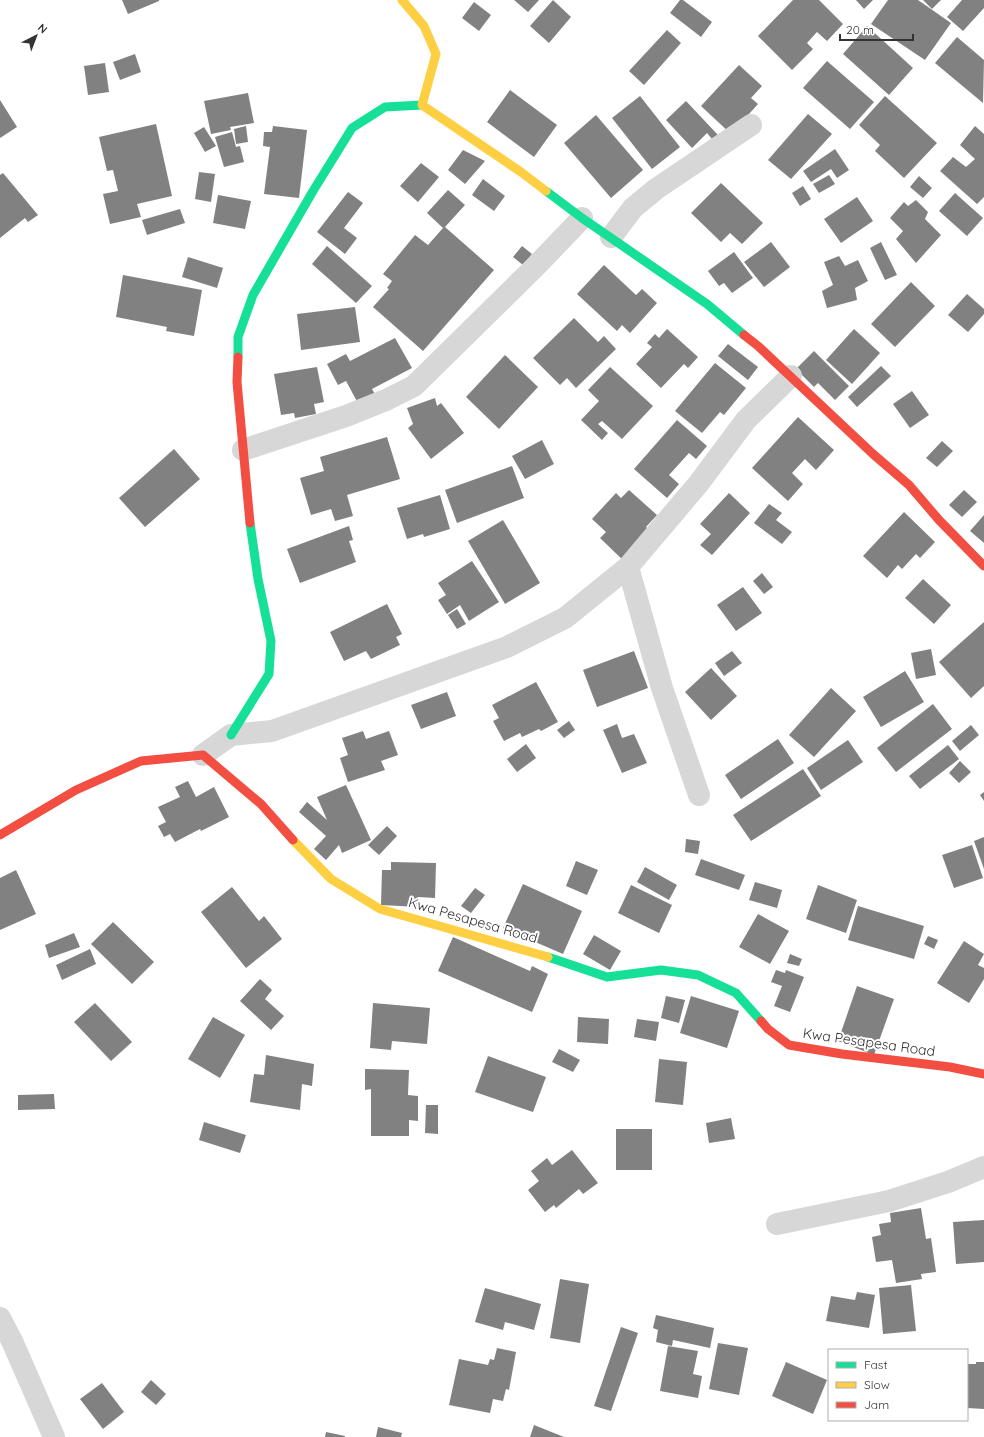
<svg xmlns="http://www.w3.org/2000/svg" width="984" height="1437" viewBox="0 0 984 1437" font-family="Quicksand,sans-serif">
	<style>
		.building { fill: #818181 }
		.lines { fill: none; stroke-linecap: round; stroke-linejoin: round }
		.street { stroke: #d7d7d7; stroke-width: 22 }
		.fast { stroke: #16e098; stroke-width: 9 }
		.slow { stroke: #ffcf43; stroke-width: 9 }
		.jam { stroke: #f24e42; stroke-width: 9 }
		.labels { text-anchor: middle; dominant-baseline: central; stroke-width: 4; stroke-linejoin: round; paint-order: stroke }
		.street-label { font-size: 14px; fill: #333; stroke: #fff }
	</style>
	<rect width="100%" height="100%" fill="#fff"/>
	<g class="building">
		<polygon points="122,0 159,0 159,1 128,14"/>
		<polygon points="514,0 539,0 528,12"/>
		<polygon points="553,0 571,17 549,43 530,26"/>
		<polygon points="680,0 683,0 712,22 701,37 670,13"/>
		<polygon points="793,0 819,0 843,24 827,41 817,32 807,43 813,49 792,70 758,36"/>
		<polygon points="856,0 873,0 864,9"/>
		<polygon points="888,0 918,0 951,23 925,60 871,24"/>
		<polygon points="923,0 941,0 932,9"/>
		<polygon points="962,0 984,0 984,8 963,31 947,17"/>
		<polygon points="474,2 491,15 479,31 462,18"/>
		<polygon points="867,26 913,68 889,95 843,54"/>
		<polygon points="667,30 681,43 644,85 629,71"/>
		<polygon points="957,37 984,60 983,103 935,63"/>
		<polygon points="135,54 141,72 120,80 113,62"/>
		<polygon points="827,61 874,102 850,129 803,88"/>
		<polygon points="105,63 109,92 88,95 84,66"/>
		<polygon points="739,65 762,86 751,98 758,104 731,134 701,106"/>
		<polygon points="510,90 557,125 534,157 487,122"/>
		<polygon points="248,93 254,123 230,127 231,130 211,134 204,101"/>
		<polygon points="640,96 680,147 652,169 612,118"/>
		<polygon points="885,96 937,143 904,178 875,151 880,145 859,125"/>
		<polygon points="0,100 17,127 0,138"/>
		<polygon points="686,101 718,135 712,139 707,133 692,148 666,120"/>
		<polygon points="808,114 832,134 791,179 768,160"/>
		<polygon points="596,115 643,170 611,198 564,143"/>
		<polygon points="156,124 172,196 137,204 141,217 110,224 103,194 118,191 113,170 107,171 99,137"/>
		<polygon points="246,126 248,142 236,144 234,129"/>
		<polygon points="273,126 307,130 299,198 264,194 270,147 263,146 264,132 272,132"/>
		<polygon points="975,126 984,134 984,197 977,204 940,171 953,157 966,167 975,159 960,145"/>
		<polygon points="204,127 216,146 205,152 194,133"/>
		<polygon points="232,132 236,147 240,146 244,162 224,167 215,137"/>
		<polygon points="835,149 849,170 837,178 831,169 811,182 803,171"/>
		<polygon points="463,150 485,161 465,184 448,170"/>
		<polygon points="421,163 439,177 418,202 400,186"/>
		<polygon points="199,172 215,174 211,202 195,199"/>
		<polygon points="3,173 38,215 28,222 25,218 0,238 0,175"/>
		<polygon points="829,175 835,184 819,193 813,184"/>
		<polygon points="919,176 932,188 923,198 910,187"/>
		<polygon points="483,179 505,196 494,211 472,195"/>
		<polygon points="721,183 763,223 742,244 730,233 721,242 691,213"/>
		<polygon points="803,186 811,199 800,206 792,193"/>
		<polygon points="448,190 465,205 445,227 494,270 423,351 373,307 389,289 387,288 392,281 383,274 415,235 428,245 443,228 427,213"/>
		<polygon points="348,192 363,203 344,228 357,238 345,254 317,232"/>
		<polygon points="955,193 983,218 967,236 939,211"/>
		<polygon points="218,195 251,201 245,229 213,223"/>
		<polygon points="857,197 873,221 841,243 824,219"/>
		<polygon points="916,200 928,212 925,219 941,235 916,263 896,239 903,231 890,218 904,202 908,206"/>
		<polygon points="180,209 185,223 147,235 142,220"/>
		<polygon points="771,242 790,267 764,287 744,262"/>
		<polygon points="881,242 897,275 885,280 870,248"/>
		<polygon points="327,246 372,286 356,303 312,264"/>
		<polygon points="522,246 532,254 523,265 513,257"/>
		<polygon points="734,252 753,278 732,293 724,283 719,286 708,271"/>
		<polygon points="839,256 845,266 858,260 868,281 855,288 857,300 827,308 822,291 833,285 824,262"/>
		<polygon points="188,257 223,268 217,288 182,277"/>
		<polygon points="604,265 636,295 642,289 657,303 630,333 622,325 617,331 577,294"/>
		<polygon points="123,275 202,290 194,336 166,331 167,327 116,317"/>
		<polygon points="911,282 935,306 895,347 871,324"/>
		<polygon points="967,294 984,309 984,314 968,332 948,315"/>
		<polygon points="355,307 360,342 301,350 297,314"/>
		<polygon points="574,318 598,342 604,336 616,349 576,388 567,378 560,385 533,358"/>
		<polygon points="667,329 698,357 688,368 684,364 661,388 636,364 652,347 647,343 655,334 659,338"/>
		<polygon points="854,329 880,353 852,384 826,360"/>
		<polygon points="395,338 412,368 372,389 376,396 359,405 346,381 338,385 327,364 346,354 350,361"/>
		<polygon points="728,344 758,367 748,380 718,356"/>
		<polygon points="814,351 849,386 835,400 818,383 814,387 796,369"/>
		<polygon points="505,355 538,387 499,429 466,397"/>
		<polygon points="715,363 746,388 724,415 720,412 702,433 675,411"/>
		<polygon points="881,366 891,376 857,407 848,397"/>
		<polygon points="317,367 324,402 314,404 316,414 295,418 294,413 281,415 274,374"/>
		<polygon points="610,367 653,406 622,439 602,421 598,424 608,433 602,440 581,420 599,401 588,390"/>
		<polygon points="912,391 929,415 910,428 893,404"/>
		<polygon points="435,398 437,406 441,403 464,433 431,459 408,428 413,424 407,408"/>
		<polygon points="798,417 834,450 816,470 805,459 792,473 803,484 788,501 752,468"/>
		<polygon points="677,420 707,446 696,459 689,453 669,475 679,484 667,498 634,469"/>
		<polygon points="387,437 400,479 347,495 353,516 335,521 331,509 311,515 300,478 324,471 320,457"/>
		<polygon points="542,440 554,464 525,479 512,456"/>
		<polygon points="942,441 953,451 937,467 926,458"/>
		<polygon points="174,449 200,479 145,527 119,498"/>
		<polygon points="512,466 524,498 457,523 445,490"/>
		<polygon points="629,490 657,515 646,527 653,534 626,563 600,538 606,532 592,519 616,493 621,498"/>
		<polygon points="964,490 977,502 962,517 949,505"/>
		<polygon points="729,493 750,513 712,555 700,545 711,534 700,524"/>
		<polygon points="440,495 450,529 424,537 423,534 407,539 397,508"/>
		<polygon points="769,504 782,513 776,520 792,532 782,544 754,523"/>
		<polygon points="904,512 935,542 920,558 916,554 902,569 898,565 887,578 863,556"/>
		<polygon points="984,515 984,543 970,531"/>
		<polygon points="503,520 540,583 505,604 468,541"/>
		<polygon points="349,526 353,540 349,541 356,562 300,583 287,549"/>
		<polygon points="472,561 499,602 469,621 460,605 447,614 438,600 446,595 438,583"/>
		<polygon points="762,573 773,587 764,594 753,581"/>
		<polygon points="923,579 951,605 934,624 905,598"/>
		<polygon points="743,587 762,613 736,631 717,605"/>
		<polygon points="387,604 402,634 396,637 400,645 371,659 366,651 344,661 330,632"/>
		<polygon points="457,609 466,624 457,629 448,615"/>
		<polygon points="984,622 984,686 971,698 939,662"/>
		<polygon points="931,649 936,675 916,679 911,653"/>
		<polygon points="634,651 648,688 597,707 583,670"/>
		<polygon points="732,651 742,663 724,676 715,663"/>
		<polygon points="711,668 737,696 711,720 685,692"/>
		<polygon points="905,671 924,702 881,727 863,697"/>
		<polygon points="536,682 558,722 541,731 539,729 522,737 520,733 504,741 493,721 499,718 492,705"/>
		<polygon points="831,688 856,711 814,757 789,735"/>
		<polygon points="447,692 456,716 421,729 411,705"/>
		<polygon points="933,704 952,729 896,772 877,748"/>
		<polygon points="569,721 575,730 564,738 557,730"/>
		<polygon points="617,724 622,738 634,734 647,763 622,773 603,730"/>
		<polygon points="971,725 979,735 960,751 952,741"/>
		<polygon points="363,731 366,739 389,731 398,755 381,761 385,770 348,782 340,758 348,755 342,738"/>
		<polygon points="778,739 794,763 741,799 725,775"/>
		<polygon points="848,740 863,762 821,790 807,768"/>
		<polygon points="526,744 536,758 517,772 507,759"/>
		<polygon points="948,745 959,759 920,789 909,776"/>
		<polygon points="960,761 971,772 959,783 949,773"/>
		<polygon points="803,769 821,796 751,841 733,815"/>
		<polygon points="188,781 196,797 214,787 229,817 201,831 200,829 175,842 170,834 164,837 158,826 166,822 158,807 180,797 175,787"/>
		<polygon points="346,785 371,840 342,853 339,845 326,860 314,849 326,836 299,812 307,802 327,820 317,797"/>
		<polygon points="984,792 984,801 980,795"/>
		<polygon points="387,826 397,836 379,855 368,845"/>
		<polygon points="984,837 984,869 974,841"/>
		<polygon points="686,839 700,841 698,854 685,852"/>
		<polygon points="972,845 983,878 954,888 942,855"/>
		<polygon points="701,859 745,875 739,890 695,875"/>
		<polygon points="576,861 598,870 587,895 566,886"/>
		<polygon points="391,862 436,863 435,898 418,897 418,907 381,905 382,870 391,870"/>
		<polygon points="645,867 677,885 669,900 637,882"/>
		<polygon points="16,870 36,914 0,930 0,878"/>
		<polygon points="755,882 782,890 777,908 749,900"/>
		<polygon points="523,884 582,911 563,954 503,928"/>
		<polygon points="631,885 672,905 659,933 618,913"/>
		<polygon points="818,885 857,900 846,933 806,919"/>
		<polygon points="232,887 259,921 264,916 282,939 246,968 201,912"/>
		<polygon points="475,888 485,895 471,913 461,906"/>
		<polygon points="858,906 924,926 914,959 848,940"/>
		<polygon points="758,914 789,931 770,964 739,947"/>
		<polygon points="113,922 154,962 132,984 91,944"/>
		<polygon points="74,933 80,947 49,958 45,945"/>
		<polygon points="594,935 621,951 610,970 583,954"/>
		<polygon points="928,936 938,940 934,949 924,944"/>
		<polygon points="453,937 530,971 532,966 548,974 532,1012 438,971"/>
		<polygon points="964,941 984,954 978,965 984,968 984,979 969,1003 937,983"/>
		<polygon points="90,949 96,964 62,980 56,965"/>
		<polygon points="790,954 802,959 799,966 787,963"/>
		<polygon points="776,970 785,973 786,970 804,977 790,1012 774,1006 782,986 771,982"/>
		<polygon points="260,979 272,990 265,999 284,1016 271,1030 240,1001"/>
		<polygon points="857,986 894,999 874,1055 838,1041"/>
		<polygon points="666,996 685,1000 679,1023 661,1018"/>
		<polygon points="691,996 739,1011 727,1048 680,1033"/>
		<polygon points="95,1003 132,1042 111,1061 74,1022"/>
		<polygon points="373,1003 430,1008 427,1044 392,1041 391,1050 370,1048"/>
		<polygon points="213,1017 245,1035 220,1078 188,1059"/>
		<polygon points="578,1017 609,1019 608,1044 577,1042"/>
		<polygon points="637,1019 659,1022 656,1041 634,1037"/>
		<polygon points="559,1049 580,1060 573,1072 552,1062"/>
		<polygon points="266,1055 314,1064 312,1086 302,1084 300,1110 250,1102 254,1074 264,1075"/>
		<polygon points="488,1056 546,1077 533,1112 475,1092"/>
		<polygon points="659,1059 687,1062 683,1105 655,1102"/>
		<polygon points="365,1069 409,1070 408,1095 418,1096 418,1121 409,1120 409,1136 371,1136 371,1089 365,1090"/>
		<polygon points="54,1094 55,1109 18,1110 18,1095"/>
		<polygon points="426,1105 438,1105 438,1134 425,1133"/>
		<polygon points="731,1118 735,1139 709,1143 706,1123"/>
		<polygon points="204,1122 246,1135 240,1153 199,1140"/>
		<rect x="616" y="1129" width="36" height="41"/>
		<polygon points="572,1150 598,1183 583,1194 579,1189 556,1208 554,1205 545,1212 528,1190 539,1181 531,1171 547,1158 552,1165"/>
		<polygon points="921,1208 926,1239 931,1238 936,1272 921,1274 922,1279 896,1283 892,1260 876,1262 872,1237 881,1235 879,1224 891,1222 890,1213"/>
		<polygon points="984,1220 984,1262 956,1264 953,1222"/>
		<polygon points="560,1279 589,1284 580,1343 550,1338"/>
		<polygon points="911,1285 916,1331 883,1334 879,1288"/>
		<polygon points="485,1288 541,1304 534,1330 505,1322 503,1330 475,1322"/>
		<polygon points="857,1292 875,1295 869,1328 826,1321 831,1296 855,1300"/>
		<polygon points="656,1315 714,1328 710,1348 673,1340 672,1346 656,1342 658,1330 653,1328"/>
		<polygon points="621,1327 638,1333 611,1411 594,1406"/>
		<polygon points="718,1343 748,1348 739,1395 709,1389"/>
		<polygon points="668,1346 698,1351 693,1374 702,1376 698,1398 660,1391"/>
		<polygon points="497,1348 516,1352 509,1390 506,1389 503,1401 493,1399 490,1413 449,1405 459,1359 488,1365 490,1359 494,1360"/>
		<polygon points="786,1362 827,1380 813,1414 772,1396"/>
		<polygon points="976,1362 984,1362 984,1409 967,1408 967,1364 976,1364"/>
		<polygon points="151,1380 166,1394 156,1405 141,1392"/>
		<polygon points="102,1383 124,1412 103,1429 80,1399"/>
		<polygon points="534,1425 564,1437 530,1437"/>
		<polygon points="378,1427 402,1433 401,1437 376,1437"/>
		<polygon points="326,1432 345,1436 345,1437 325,1437"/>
	</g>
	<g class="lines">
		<g class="street">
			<polyline points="611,237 633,208 656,189 751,125"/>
			<polyline points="243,450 346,416 386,400 414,386 537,265 582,218"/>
			<polyline points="628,567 662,688 699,795"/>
			<polyline points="203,755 231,735 272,731 507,647 565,618 628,567 699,483 746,420 791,376"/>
			<polyline points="777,1224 889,1201 948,1182 984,1167"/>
			<polyline points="0,1318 12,1341 54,1437"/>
		</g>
		<g class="fast">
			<polyline points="546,191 582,218 707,304 744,335"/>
			<polyline points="238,357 238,337 253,295 313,191 352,128 385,107 422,105"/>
			<polyline points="231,735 269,674 271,641 258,579 250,523"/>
			<polyline points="548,957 607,977 661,970 698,975 736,993 761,1021"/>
		</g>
		<g class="slow">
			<polyline points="402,0 424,26 436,54 422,105 521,172 546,191"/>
			<polyline points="293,840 331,879 380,909 548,957"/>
		</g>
		<g class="jam">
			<polyline points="744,335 758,346 873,454 909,485 939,520 984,566"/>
			<polyline points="238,357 237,382 250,523"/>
			<polyline points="0,835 76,790 141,761 203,755 261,804 293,840"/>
			<polyline points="761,1021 768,1029 789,1045 842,1054 950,1067 984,1074"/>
		</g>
	</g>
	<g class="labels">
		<g class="street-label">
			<text transform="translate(473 920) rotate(16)">Kwa Pesapesa Road</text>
			<text transform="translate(869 1042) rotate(8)">Kwa Pesapesa Road</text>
		</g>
	</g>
	<rect x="828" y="1349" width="140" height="72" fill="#ffffff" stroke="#adadad"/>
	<rect x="836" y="1362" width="20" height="6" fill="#16e098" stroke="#adadad"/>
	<text x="864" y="1369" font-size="12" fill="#333333">Fast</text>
	<rect x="836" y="1382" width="20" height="6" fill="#ffcf43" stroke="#adadad"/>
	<text x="864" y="1389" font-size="12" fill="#333333">Slow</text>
	<rect x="836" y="1402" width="20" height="6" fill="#f24e42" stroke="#adadad"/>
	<text x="864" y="1409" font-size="12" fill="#333333">Jam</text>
	<g transform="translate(36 36) rotate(42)" stroke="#ffffff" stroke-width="3" paint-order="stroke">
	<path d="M0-3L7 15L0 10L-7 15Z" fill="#333333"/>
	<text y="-6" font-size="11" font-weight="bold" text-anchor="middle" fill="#333333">N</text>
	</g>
	<path d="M840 34v6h73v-6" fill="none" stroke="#333333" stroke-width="2"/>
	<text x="846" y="34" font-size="12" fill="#333333" stroke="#ffffff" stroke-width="3" paint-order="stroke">20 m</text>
</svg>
